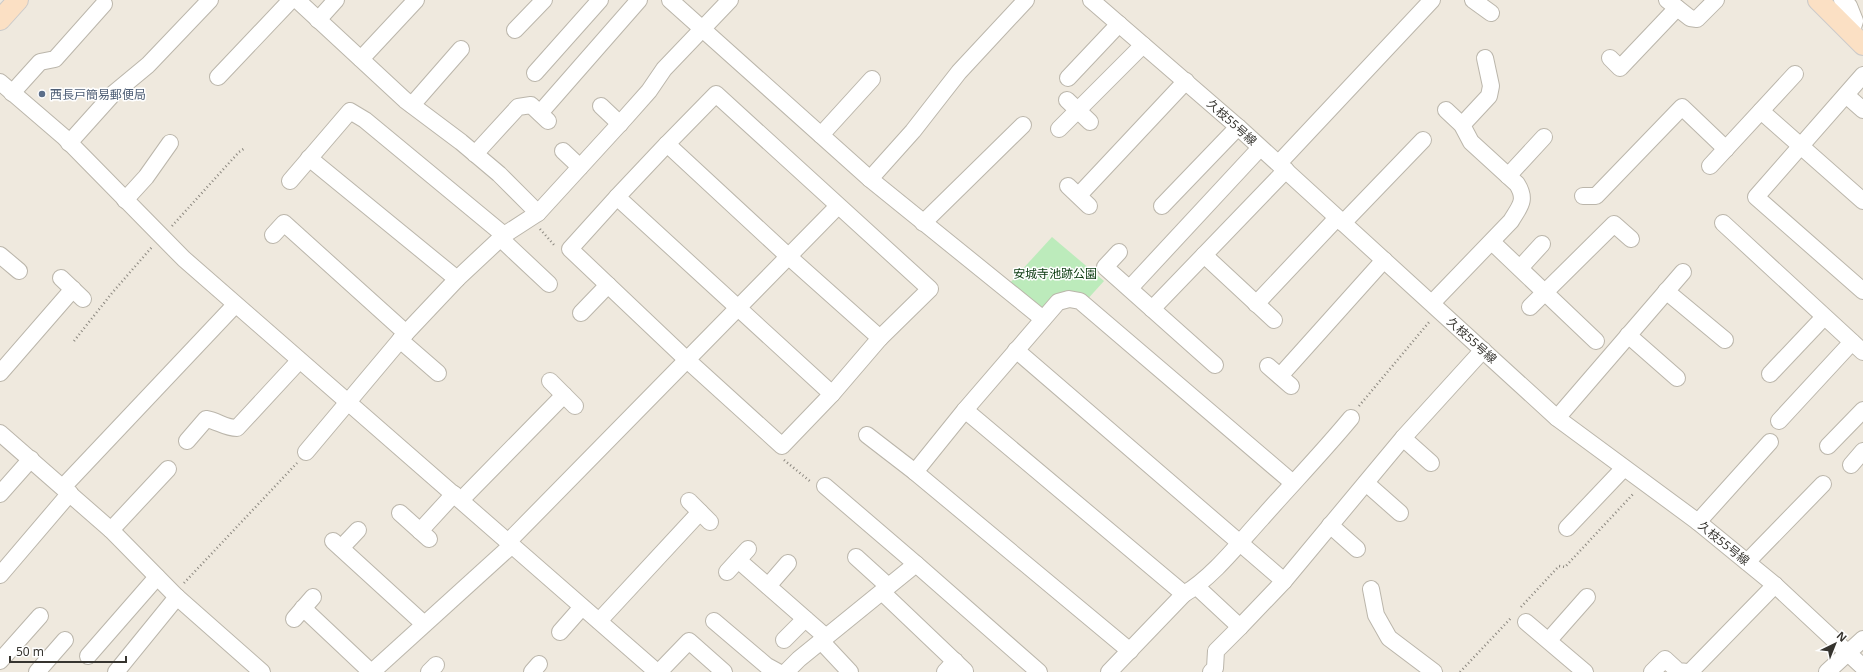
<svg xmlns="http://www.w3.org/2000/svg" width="1863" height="672" viewBox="0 0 1863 672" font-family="'Noto Sans','Noto Sans JP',sans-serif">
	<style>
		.green { fill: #bcebbb }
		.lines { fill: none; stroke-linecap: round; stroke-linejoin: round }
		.minor-casing { stroke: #bbb6ab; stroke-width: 18 }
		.major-casing { stroke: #cbcac9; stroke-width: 22 }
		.path { stroke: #8a867e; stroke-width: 2.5; stroke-dasharray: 1 3; stroke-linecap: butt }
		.minor { stroke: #fff; stroke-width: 16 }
		.major { stroke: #fbe0c4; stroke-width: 20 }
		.service-dot { fill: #5c6f8a; stroke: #fff; stroke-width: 1.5 }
		.labels { text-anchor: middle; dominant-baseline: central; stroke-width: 3; stroke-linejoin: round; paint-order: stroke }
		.service-label { font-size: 12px; fill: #4e5e75; stroke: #fff; text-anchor: start }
		.street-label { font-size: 12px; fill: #36342f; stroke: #fff }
		.park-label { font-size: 12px; fill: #06370b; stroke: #fff }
	</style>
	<rect width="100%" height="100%" fill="#efe9de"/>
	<polygon class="green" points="1052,237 1104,281 1085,302 1044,312 1009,284"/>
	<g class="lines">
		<defs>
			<g id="minor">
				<polyline points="297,0 405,100 461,142 499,174 538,213"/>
				<polyline points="670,0 870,179 1043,319"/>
				<polyline points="1091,0 1238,127 1557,418 1698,522 1775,585 1863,667"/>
				<polyline points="1473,0 1491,13"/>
				<polyline points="1667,0 1690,18 1697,19 1716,0"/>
				<polyline points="1842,0 1849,6 1855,21 1851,33"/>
				<polyline points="318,20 336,0"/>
				<polyline points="515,30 544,0"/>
				<polyline points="1610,58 1620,68 1677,8"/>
				<polyline points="361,59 416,0"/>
				<polyline points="535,73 600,0"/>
				<polyline points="1863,75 1756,197 1863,291"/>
				<polyline points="218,77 291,0"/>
				<polyline points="1068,78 1119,24"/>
				<polyline points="0,82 64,137 184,259 657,672"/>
				<polyline points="12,93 40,62 55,59 104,4"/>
				<polygon points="716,94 930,289 880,338 788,256 667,144"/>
				<polyline points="1846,95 1863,110"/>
				<polyline points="1067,100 1090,122"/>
				<polyline points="412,105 461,49"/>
				<polyline points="601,106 620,124"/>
				<polyline points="1761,111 1863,201"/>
				<polyline points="540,113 639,0"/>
				<polyline points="1462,125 1489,96 1491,86 1485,58"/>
				<polyline points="1059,129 1143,45"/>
				<polyline points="821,135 872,79"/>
				<polyline points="69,143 113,94 148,65 210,0"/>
				<polyline points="667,144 617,197 832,394 880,338"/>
				<polyline points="563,151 580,167"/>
				<polyline points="475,154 518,107 531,105 548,121"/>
				<polyline points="309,158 457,279"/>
				<polyline points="1279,163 1432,0"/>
				<polyline points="1710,166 1795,74"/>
				<polyline points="1508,176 1544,137"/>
				<polyline points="870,179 913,131 959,72 1026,0"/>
				<polyline points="290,181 350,111 365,120 504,235"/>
				<polyline points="1068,186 1089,206"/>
				<polyline points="1079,195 1186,81"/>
				<polyline points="1583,196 1596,196 1682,107 1726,149"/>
				<polyline points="617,197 570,249 686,359 782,446 832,394"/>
				<polyline points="125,200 146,177 170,143"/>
				<polyline points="1162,206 1238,127"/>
				<polyline points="923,223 1023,125"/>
				<polyline points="1343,223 1423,140"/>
				<polyline points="1723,223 1863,352"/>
				<polyline points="273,235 284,223 406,333"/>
				<polyline points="501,239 549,284"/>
				<polyline points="1492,242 1596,341"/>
				<polyline points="1119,252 1105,267 1215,365"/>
				<polyline points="0,255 19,271"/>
				<polyline points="1204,255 1274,320"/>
				<polyline points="1520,268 1542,244"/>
				<polyline points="61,278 83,299"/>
				<polyline points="1130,288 1260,148"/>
				<polyline points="1666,291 1725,340"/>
				<path d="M1432 303 1511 221C1520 206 1527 200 1517 184L1471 142 1462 125 1446 110"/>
				<polyline points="1256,304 1337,218"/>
				<polyline points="1530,307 1614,224 1631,239"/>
				<polyline points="1152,309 1286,170"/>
				<polyline points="581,313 608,285"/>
				<polyline points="1628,335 1677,378"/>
				<polyline points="400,340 438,373"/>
				<polyline points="1016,350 1284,581"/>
				<polyline points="1268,366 1291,386"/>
				<polyline points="0,373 73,289"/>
				<polyline points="1770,374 1824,317"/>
				<polyline points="1280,376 1384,260"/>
				<polyline points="550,381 575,406"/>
				<polyline points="965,410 1184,594"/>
				<polyline points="1557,418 1683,272"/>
				<polyline points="1779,421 1852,342"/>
				<polyline points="0,433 111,530 177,597 262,672"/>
				<polyline points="867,435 915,472"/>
				<polyline points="1403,438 1431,463"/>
				<path d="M187 441 206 419C218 421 225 428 237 428L299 361"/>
				<polyline points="1828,446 1863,410"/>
				<polyline points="306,452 406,333 457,279 504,235 538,213 625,118 649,91 664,69 730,0"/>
				<polyline points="1851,465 1863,451"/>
				<polyline points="1366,483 1400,513"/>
				<polyline points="825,486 916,564"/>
				<polyline points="63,487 235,305"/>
				<polyline points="0,494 31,459"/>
				<polyline points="461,500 564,395"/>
				<polyline points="689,501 710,522"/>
				<polyline points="400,513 429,539"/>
				<polyline points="1698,522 1770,442"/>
				<polyline points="1330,525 1357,549"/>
				<polyline points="1567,528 1624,468"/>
				<polyline points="111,530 168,469"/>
				<polyline points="420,531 454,494"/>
				<polyline points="333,541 424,624"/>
				<polyline points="508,542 838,206"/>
				<polyline points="341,548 358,530"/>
				<polyline points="856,557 888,586"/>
				<polyline points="738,560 826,637"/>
				<polyline points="1747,562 1823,484"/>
				<polyline points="727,572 748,549"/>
				<polyline points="0,575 70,493"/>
				<polyline points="768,586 788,563"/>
				<polyline points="1197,587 1240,627 1284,581 1403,438 1483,350"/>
				<polyline points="1371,589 1376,615 1389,638 1434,672"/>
				<polyline points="882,592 965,671"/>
				<polyline points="303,608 371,672"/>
				<polyline points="294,619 313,597"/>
				<polyline points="599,621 700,512"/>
				<polyline points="714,621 767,666 778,672"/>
				<polyline points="1526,622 1585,672"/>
				<polyline points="560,632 582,607"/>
				<polyline points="784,640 805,619"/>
				<polyline points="1549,640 1587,597"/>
				<polyline points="821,641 850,672"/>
				<polyline points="1130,651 915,472 965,410 1058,302 1069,299 1080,301 1293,483"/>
				<polyline points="88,656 157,577"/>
				<polyline points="0,661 40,616"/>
				<polyline points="37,672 65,640"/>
				<polyline points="116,672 177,597"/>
				<polyline points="372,672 512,545"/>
				<polyline points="429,672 436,665"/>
				<polyline points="532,672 539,664"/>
				<polyline points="659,672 689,641 724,672"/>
				<polyline points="786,672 799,659 916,564 1039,672"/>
				<polyline points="945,672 955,661"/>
				<path d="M1109 672 1184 594C1213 577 1239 543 1262 518 1291 485 1322 453 1351 418"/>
				<polyline points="1211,672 1215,668 1216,651 1240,627"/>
				<polyline points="1652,672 1665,659 1678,671 1687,672"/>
				<polyline points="1690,672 1775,585"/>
				<polyline points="1827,672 1863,639"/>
			</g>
			<g id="major">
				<polyline points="1818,0 1863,45"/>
				<polyline points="0,20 18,0"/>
			</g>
		</defs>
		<use href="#minor" class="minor-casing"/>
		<use href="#major" class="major-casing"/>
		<g class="path">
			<polyline points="172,226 239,152 245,148"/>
			<polyline points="540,229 555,246"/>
			<polyline points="74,341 112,293 152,247"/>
			<polyline points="1359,406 1430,321"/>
			<polyline points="784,460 811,482"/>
			<polyline points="184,583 297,463"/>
			<polyline points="1521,607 1559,566 1565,567 1634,493"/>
			<polyline points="1460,672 1511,618"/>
		</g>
		<use href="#minor" class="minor"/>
		<use href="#major" class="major"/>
	</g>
	<circle class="service-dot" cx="42" cy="94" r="4"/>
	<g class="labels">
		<g class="service-label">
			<text x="50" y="94">西長戸簡易郵便局</text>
		</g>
		<g class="street-label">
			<text transform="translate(1232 122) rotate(42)">久枝55号線</text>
			<text transform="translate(1472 340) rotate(42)">久枝55号線</text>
			<text transform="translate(1724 543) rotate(39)">久枝55号線</text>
		</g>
		<g class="park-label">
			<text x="1055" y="273">安城寺池跡公園</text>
		</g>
	</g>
	<g transform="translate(1835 644) rotate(43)" stroke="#ffffff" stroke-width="3" paint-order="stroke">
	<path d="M0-3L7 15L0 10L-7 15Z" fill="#36342f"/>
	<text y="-6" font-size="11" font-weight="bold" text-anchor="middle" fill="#36342f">N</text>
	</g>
	<path d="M10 656v6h116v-6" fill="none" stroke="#36342f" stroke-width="2"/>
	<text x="16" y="656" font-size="12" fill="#36342f" stroke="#ffffff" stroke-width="3" paint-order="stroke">50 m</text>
</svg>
